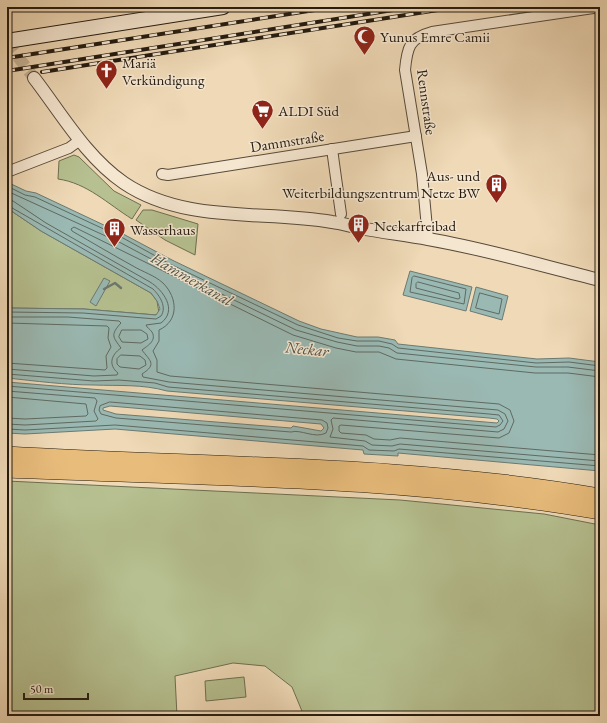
<svg xmlns="http://www.w3.org/2000/svg" width="607" height="723" viewBox="0 0 607 723" font-family="'EB Garamond',serif">
	<style>
		.green { fill: #b6c090; stroke: #6d6e50 }
		.water { fill: #9ab9b3; stroke: #6b7a72; fill-rule: evenodd }
		.lines { fill: none; stroke-linecap: round; stroke-linejoin: round }
		.shore { stroke: #5f6a62; stroke-width: 1 }
		.stream { stroke: #6b7a72; stroke-width: 2.5 }
		.tertiary-tunnel { stroke: #c6b395; stroke-width: 12; stroke-dasharray: 12 6; stroke-linecap: butt }
		.minor-casing { stroke: #574a3a; stroke-width: 12 }
		.tertiary-casing { stroke: #574a3a; stroke-width: 14 }
		.secondary-casing { stroke: #241b10; stroke-width: 16 }
		.trunk-casing { stroke: #241b10; stroke-width: 18 }
		.minor { stroke: #f5e6d0; stroke-width: 10 }
		.tertiary { stroke: #f5e6d0; stroke-width: 12 }
		.secondary { stroke: #f5e6d0; stroke-width: 14 }
		.trunk { stroke: #e8bc7b; stroke-width: 17 }
		.rail-casing { stroke: #241b10; stroke-width: 4 }
		.rail { stroke: #f5e6d0; stroke-width: 2.5; stroke-dasharray: 8; stroke-linecap: butt }
		.labels { text-anchor: middle; dominant-baseline: central; stroke-width: 3; stroke-linejoin: round; paint-order: stroke }
		.poi-label { font-size: 15px; fill: #241b10; stroke: #f5e6d0; text-anchor: start }
		.street-label { font-size: 15px; fill: #241b10; stroke: #f5e6d0 }
		.water-label { font-size: 16px; font-style: italic; fill: #4d5249; stroke: #f5e6d0 }
	</style>
	<rect width="100%" height="100%" fill="#efd9b6"/>
	<filter id="stains"><feTurbulence type="fractalNoise" baseFrequency=".005" numOctaves="4"/><feColorMatrix values="0 0 0 0 .2 0 0 0 0 .09 0 0 0 0 .02 0 0 0 .5 -.17"/></filter>
	<radialGradient id="worn" r=".72"><stop offset=".6" stop-color="#630" stop-opacity="0"/><stop offset="1" stop-color="#630" stop-opacity=".3"/></radialGradient>
	<g class="green">
		<path d="M74 155 79 157 114 191 141 205 132 219C108 204 87 183 58 179L59 161Z"/>
		<polygon points="7,208 41,231 151,293 157,301 159,313 156,315 84,309 7,308"/>
		<polygon points="143,210 152,210 198,224 195,255 165,240 136,220"/>
		<polygon points="7,481 400,500 544,514 600,525 600,716 304,716 292,687 265,666 233,663 175,676 177,716 7,716"/>
		<polygon points="244,677 246,697 206,701 205,681"/>
	</g>
	<g class="water">
		<path d="M7 182 26 191 36 193 125 235 172 260 299 321 321 329 357 337H378L395 340 398 344 537 359 569 358 600 362V471L398 453V456L364 454 363 450 115 429 25 434 7 433V382L497 423 499 421 497 419 489 418 167 391C142 384 120 386 94 385 65 385 36 381 7 378V308L84 309 156 315 160 309 157 301 151 293 41 231 7 208ZM110 406 321 424 324 428 321 431 293 426 291 428 116 414 103 410V408Z"/>
		<polygon points="410,271 472,287 466,311 403,295"/>
		<polygon points="104,278 110,281 96,306 90,302"/>
		<polygon points="476,287 508,296 502,320 470,311"/>
	</g>
	<g class="lines">
		<g class="shore">
			<polyline points="7,186 25,195 35,197 123,238 170,264 298,325 338,338 357,341 379,341 392,344 398,348 536,363 569,362 600,366"/>
			<polyline points="7,191 121,243 168,268 296,330 337,342 357,346 379,346 389,348 397,353 536,367 568,367 600,371"/>
			<path d="M7 200 13 201 46 223 150 282C163 290 178 310 161 323L146 325C147 328 150 329 152 332 157 341 147 346 142 350 149 360 158 364 142 374L143 377 169 382 498 410 505 414 508 421 504 429 498 432 333 418 331 420 333 429 330 437 365 441 372 445 392 446 400 444 600 461"/>
			<path d="M7 205 153 289C160 296 167 307 161 316L156 319 83 313 7 312"/>
			<polygon points="414,276 466,289 464,304 410,292 412,278"/>
			<polygon points="418,282 459,293 460,298 458,299 416,288 416,284"/>
			<polygon points="480,293 502,299 499,314 476,308"/>
			<path d="M7 317H68L119 321 121 323C110 335 113 337 121 348 111 355 108 365 118 373L117 375 94 376 7 369"/>
			<polyline points="7,323 107,326 109,328 108,338 111,347 106,356 107,368 105,370 7,363"/>
			<polygon points="122,330 141,330 147,334 148,339 141,343 122,342 119,337"/>
			<polygon points="121,355 140,356 145,360 146,365 139,369 120,367 117,364 117,359"/>
			<polyline points="7,374 94,381 119,380 155,383 168,387 489,414 499,415 503,421 500,425 496,427 7,386"/>
			<path d="M600 377 568 373H535L396 359 379 352H356L336 348 293 335 74 227 71 229 72 231C93 243 113 255 133 266 143 272 154 275 163 283 178 298 179 321 159 330V341L153 351 157 360V372L170 376 499 404 510 410 514 421 509 433 499 438 341 425 339 426V431L341 433 366 435 374 439 390 440 400 438 600 455"/>
			<polyline points="7,391 95,398 97,401 94,411 98,419 96,421 25,425 7,424"/>
			<polyline points="7,397 86,404 88,414 86,416 25,419 7,418"/>
			<path d="M110 402 322 420 327 423 328 428 326 433C315 439 301 429 291 432L116 418 101 414 99 410 100 406Z"/>
			<polyline points="7,429 25,430 115,425 363,446 369,450 394,451 399,449 600,466"/>
		</g>
		<polyline class="stream" points="104,289 115,283 121,288"/>
		<polyline class="tertiary-tunnel" points="7,42 34,78"/>
		<defs>
			<g id="minor">
				<polyline points="332,149 341,214"/>
				<polyline points="7,172 69,148 80,140"/>
				<polyline points="162,174 168,175 416,136"/>
				<path d="M428 239 422 174 405 70C407 48 409 38 432 32L600 7"/>
			</g>
			<path id="tertiary" d="M34 78C61 113 86 157 124 183 185 224 263 210 332 222 341 223 350 226 360 228 382 232 405 235 428 239 486 249 543 266 600 280"/>
			<polyline id="secondary" points="7,41 223,7"/>
			<g id="trunk">
				<path d="M7 455C205 467 404 463 600 497"/>
				<path d="M7 469C205 477 404 477 600 511"/>
			</g>
		</defs>
		<use href="#minor" class="minor-casing"/>
		<use href="#tertiary" class="tertiary-casing"/>
		<use href="#secondary" class="secondary-casing"/>
		<use href="#trunk" class="trunk-casing"/>
		<use href="#minor" class="minor"/>
		<use href="#tertiary" class="tertiary"/>
		<use href="#secondary" class="secondary"/>
		<use href="#trunk" class="trunk"/>
		<defs>
			<g id="rail">
				<polyline points="7,58 334,7"/>
				<polyline points="7,71 412,7"/>
				<polyline points="42,72 457,7"/>
			</g>
		</defs>
		<use href="#rail" class="rail-casing"/>
		<use href="#rail" class="rail"/>
	</g>
	<defs>
		<symbol id="mosque-pin" viewBox="-11 -11 22 30"><path d="M0 17L-7.5 6A9.5 9.5 0 1 1 7.5 6Z" fill="#8f2418" stroke="#f5e6d0"/><path d="M3.5-4.9A6 6 0 1 0 3.5 4.9A5 5 0 1 1 3.5-4.9Z" fill="#fff"/></symbol>
		<symbol id="church-pin" viewBox="-11 -11 22 30"><path d="M0 17L-7.5 6A9.5 9.5 0 1 1 7.5 6Z" fill="#8f2418" stroke="#f5e6d0"/><path d="M-1.2-6h2.4v3.5h3.3v2.4h-3.3V6h-2.4V-.1h-3.3v-2.4h3.3Z" fill="#fff"/></symbol>
		<symbol id="supermarket-pin" viewBox="-11 -11 22 30"><path d="M0 17L-7.5 6A9.5 9.5 0 1 1 7.5 6Z" fill="#8f2418" stroke="#f5e6d0"/><path d="M-6-5.5h2.5l.6 2H6L4.5 2H-2.5L-4.4-4H-6ZM-1.5 3.2a1.3 1.3 0 1 0 .1 0ZM3 3.2a1.3 1.3 0 1 0 .1 0Z" fill="#fff"/></symbol>
		<symbol id="building-pin" viewBox="-11 -11 22 30"><path d="M0 17L-7.5 6A9.5 9.5 0 1 1 7.5 6Z" fill="#8f2418" stroke="#f5e6d0"/><path d="M-4-6H4V6H1V3H-1V6H-4ZM-2.5-4.3h1.7v1.8h-1.7ZM.8-4.3h1.7v1.8H.8ZM-2.5-1h1.7V.8h-1.7ZM.8-1h1.7V.8H.8Z" fill="#fff"/></symbol>
	</defs>
	<g fill-rule="evenodd">
		<use href="#mosque-pin" x="352" y="24" width="25" height="34"/>
		<use href="#church-pin" x="94" y="58" width="25" height="34"/>
		<use href="#supermarket-pin" x="250" y="98" width="25" height="34"/>
		<use href="#building-pin" x="484" y="172" width="25" height="34"/>
		<use href="#building-pin" x="346" y="212" width="25" height="34"/>
		<use href="#building-pin" x="102" y="216" width="25" height="34"/>
	</g>
	<g class="labels">
		<g class="poi-label">
			<text x="380" y="36">Yunus Emre Camii</text>
			<text x="122" y="62">Mariä<tspan x="122" dy="17">Verkündigung</tspan></text>
			<text x="278" y="110">ALDI Süd</text>
			<text x="480" y="175" text-anchor="end">Aus- und<tspan x="480" dy="17">Weiterbildungszentrum Netze BW</tspan></text>
			<text x="374" y="225">Neckarfreibad</text>
			<text x="130" y="229">Wasserhaus</text>
		</g>
		<g class="street-label">
			<text transform="translate(427 102) rotate(82)">Rennstraße</text>
			<text transform="translate(287 141) rotate(-9)">Dammstraße</text>
		</g>
		<g class="water-label">
			<text transform="translate(192 279) rotate(30)">Hammerkanal</text>
			<text transform="translate(307 349) rotate(6)">Neckar</text>
		</g>
	</g>
	<rect width="607" height="723" fill="none" stroke="#efd9b6" stroke-width="24"/>
	<rect x="8" y="8" width="591" height="707" fill="none" stroke="#241b10" stroke-width="2"/>
	<rect x="12" y="12" width="583" height="699" fill="none" stroke="#241b10"/>
	<path d="M24 693v6h64v-6" fill="none" stroke="#241b10" stroke-width="2"/>
	<text x="30" y="693" font-size="12" fill="#241b10" stroke="#f5e6d0" stroke-width="3" paint-order="stroke">50 m</text>
	<rect width="100%" height="100%" filter="url(#stains)"/>
	<rect width="100%" height="100%" fill="url(#worn)"/>
</svg>
